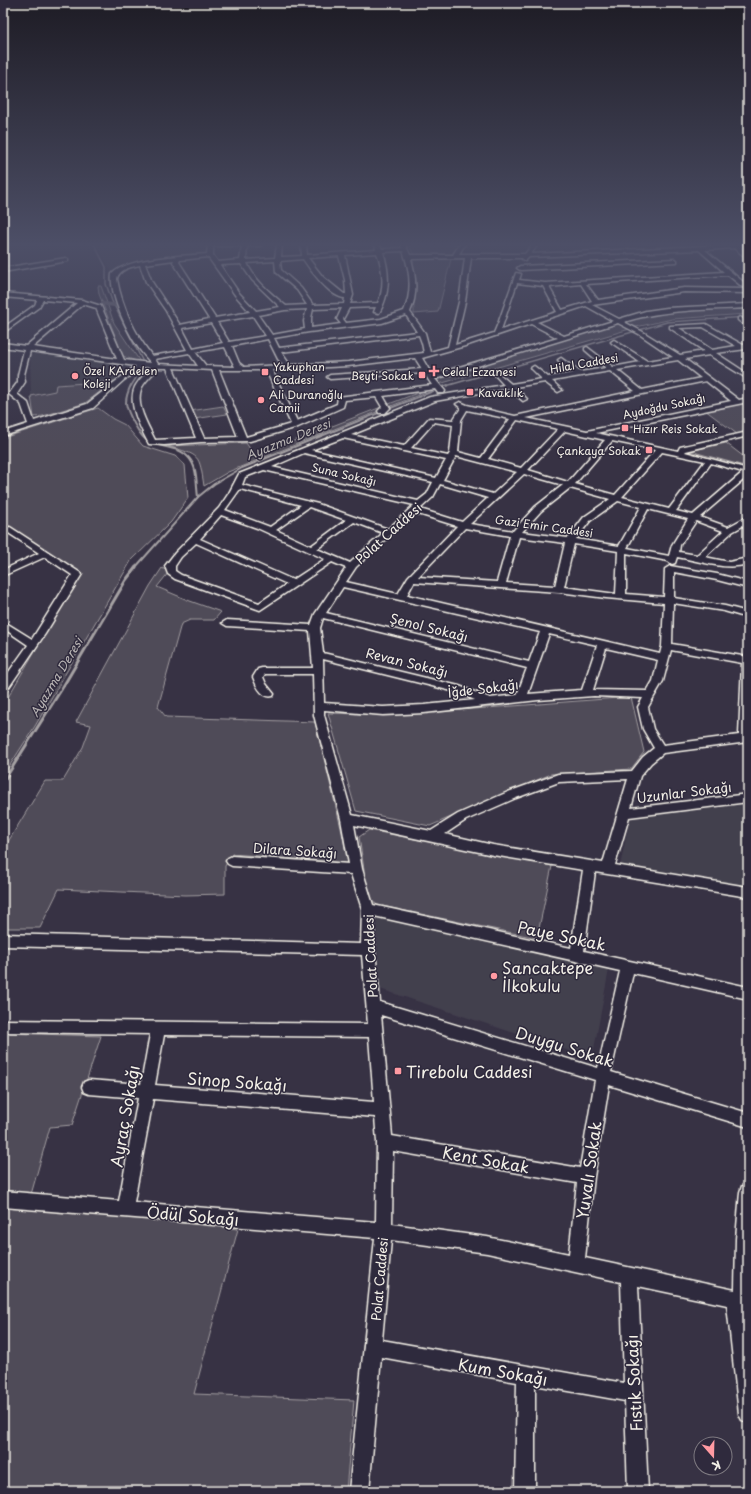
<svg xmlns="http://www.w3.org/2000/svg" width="751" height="1494" viewBox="0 0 751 1494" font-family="'Playpen Sans',sans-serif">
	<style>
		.built { fill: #433f4e }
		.green { fill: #504b59; stroke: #a29ea0 }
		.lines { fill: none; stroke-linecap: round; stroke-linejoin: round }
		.stream-far2 { stroke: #a6a2a4; stroke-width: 1.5 }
		.stream-far1 { stroke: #a6a2a4; stroke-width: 2 }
		.stream { stroke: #a6a2a4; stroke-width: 3 }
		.canal { fill: #726e77; fill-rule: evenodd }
		.minor-casing { stroke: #f4f1e8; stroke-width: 3 }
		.minor { fill: #2f2a3d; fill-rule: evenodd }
		.poi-dot { fill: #ff9aa2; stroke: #2f2a3d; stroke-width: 1.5 }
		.labels { text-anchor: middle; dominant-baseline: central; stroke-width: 3; stroke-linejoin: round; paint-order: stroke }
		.far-street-label { font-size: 11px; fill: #f4f1e8; stroke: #2f2a3d }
		.far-poi-label { font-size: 11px; fill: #f4f1e8; stroke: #2f2a3d; text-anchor: start }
		.far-water-label { font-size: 12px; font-style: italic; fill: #bab6b5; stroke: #2f2a3d }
		.street-label { font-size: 13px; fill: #f4f1e8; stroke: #2f2a3d }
		.near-street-label { font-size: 16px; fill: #f4f1e8; stroke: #2f2a3d }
		.near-poi-label { font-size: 16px; fill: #f4f1e8; stroke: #2f2a3d; text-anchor: start }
	</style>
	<rect width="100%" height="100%" fill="#373244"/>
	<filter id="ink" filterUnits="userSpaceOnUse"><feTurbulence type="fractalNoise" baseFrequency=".025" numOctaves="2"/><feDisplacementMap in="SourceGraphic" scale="8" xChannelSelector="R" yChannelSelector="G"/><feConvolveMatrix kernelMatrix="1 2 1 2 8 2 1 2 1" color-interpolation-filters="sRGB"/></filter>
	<g filter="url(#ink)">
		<g class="built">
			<polygon points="96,244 207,244 208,253 147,262 111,271"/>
			<polygon points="30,351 105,362 124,370 114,381 56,385 55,391 31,396"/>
			<polygon points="748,804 748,889 620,866 630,818"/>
			<polygon points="376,917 610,964 594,1049 588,1057 380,989"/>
		</g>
		<g class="green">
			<polygon points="408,244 458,244 452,254 414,255"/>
			<polygon points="413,259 451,259 438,312 414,314"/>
			<polygon points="98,286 101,286 114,323 141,363 123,356 99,294"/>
			<polygon points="748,308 748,314 672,319 636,327 623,321 658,313"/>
			<polygon points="617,322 630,329 439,384 435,379"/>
			<polygon points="114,381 85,403 43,416 34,417 31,396 55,391 56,385"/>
			<path d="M425 390 426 392 228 472 204 486C199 453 200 456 168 446L246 443 255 456Z"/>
			<polygon points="748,402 748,432 737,434 705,410"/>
			<polygon points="223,406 227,414 194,419 190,411"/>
			<polygon points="98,408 113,419 125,425 143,446 175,456 185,465 188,498 171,522 131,561 35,726 3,776 3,706 80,573 3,522 3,438"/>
			<polygon points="726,443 748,460 748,467 690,451"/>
			<polygon points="162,568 169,572 157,587 190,601 221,612 214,620 190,620 181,624 158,707 166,717 315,722 341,828 348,863 232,854 225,866 225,894 185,895 59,889 40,928 3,928 3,850 45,781 63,781 83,747 91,725 76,722 150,586"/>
			<polygon points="631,697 644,752 631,769 551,774 430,826 356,811 328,713 395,715"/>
			<polygon points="369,830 552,866 537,938 377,905 368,895 359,837"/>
			<polygon points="3,1033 101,1036 72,1125 50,1127 32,1191 25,1206 238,1229 194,1394 354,1400 346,1491 3,1491"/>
		</g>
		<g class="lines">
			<g class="stream-far2">
				<polyline points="94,244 106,267 106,284 112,301 142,360"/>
				<polyline points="131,386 136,378"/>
				<polyline points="446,386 667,322 748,317"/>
			</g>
			<g class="stream-far1">
				<path d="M131 385C128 391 126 396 126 403 127 412 140 438 149 442 162 448 179 446 189 458 198 468 196 484 198 497"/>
				<polyline points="135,568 198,497 214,484 242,468 448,385"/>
			</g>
			<polyline class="stream" points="3,782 61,690 126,580 136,567"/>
			<polygon class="canal" points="102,302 114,303 117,305 114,307 100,305 99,304"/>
			<defs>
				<g id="minor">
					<path d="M208 244H262L260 246H247L246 260 275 258 277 244H282L281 257 302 256 301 244H306L307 255 376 250 375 244H379L382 249 402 248 401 244H405L410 255H453L460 244H465L459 254H525L533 244H538L531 254 748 244V248H741L748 254V259L734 248 705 250 748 286V293L684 292 592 305 619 319 646 311 667 308 748 304V308C706 310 665 309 624 322L643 332 680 355 704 351 670 328V326L706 324 743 345 748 344 746 349 716 353 748 374V379L709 355 685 359 739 400 748 398V402L596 433 678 451 680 447 748 432V436L686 451 685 452 748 469V476L700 517 728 527 748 516V523L732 532 705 557 729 562 748 558V564C724 571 701 561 677 557L675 563 672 564 668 561 626 553V594L664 597 665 569 670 566 717 574 748 582V588L717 580 674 572V598L725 606 748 612V618L724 611 673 603 672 644 748 657V742L663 753 651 763 640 776 631 808 748 794V802L629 817 615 865 748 887V897L595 872 584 951 748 987V999L633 973 611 1072 748 1113V1127L609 1085 594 1177 585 1258 735 1290 736 1239 740 1192 742 1186 748 1184V1306L745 1308 748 1337V1423L742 1420 739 1414 727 1305 638 1286 648 1491H628L625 1401 535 1385V1491H515L517 1382 381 1357 369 1491H349L375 1238 3 1207V1191L119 1201 138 1098 89 1094 84 1092 82 1087 84 1082 89 1080 141 1084 150 1034 3 1032V1020L368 1024 362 955 3 946V934L361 944 362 909 351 874 232 866 228 864 226 861 228 858 232 856 349 864 341 819 314 715 313 674H265L263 677 266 684 274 694 273 696C262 699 256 685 253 677L258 669 262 668H313L310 631 227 626 222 623 227 620 311 625 315 614 346 568 332 562 260 610 175 579 168 574 165 566 175 553 219 508 229 493 239 474 430 397 504 385 494 374 497 372 511 384 542 379 531 368 534 366 548 377 573 373 559 361 558 360 561 358 580 372 606 368 585 350V348L587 347 613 367 640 362 612 343 611 342 614 340 647 361 673 357 639 334 618 323 435 379 445 391 444 393H438L435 389 383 396 390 408 385 413H379L378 411 382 407 376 397 345 400 343 407 298 427 250 441 201 442 164 445 149 444C141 429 127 404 135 387 139 379 146 374 151 367H143L124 380 93 408 3 436V432L28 424 21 404 9 394 18 382V375L24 350 3 347V343L26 346 77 303 43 300 39 307 3 333V328L35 305 37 300 3 297V293L82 300 101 306 124 360 151 363C146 357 140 351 136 344 126 329 109 292 112 274 128 257 184 256 207 254ZM213 246H242L240 260 218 262 213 255ZM699 250 724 272 545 283 519 280 521 274 516 273 499 321 494 333 455 345 465 302 471 258H523L522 259 525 261 529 257ZM403 251C410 270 413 291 404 311L381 319 346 323 343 319 349 308 376 307 374 312 379 313C390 295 390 272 383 252ZM377 253C383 268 385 288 378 303L350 304 353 295 345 255ZM339 256 345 280 346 294H344L323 277 308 258ZM208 257 235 295 250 312 215 318 179 262 180 260ZM465 258 459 302 448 347 430 352 425 333 410 312C418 294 416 277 411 259ZM303 259C310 270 331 298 345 298L344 304 313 305 301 288 281 270 280 261ZM174 260 173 262 209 319 180 325 152 282 145 264ZM275 261 276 272 297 290 307 305 286 306C272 294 254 280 247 263ZM241 264 252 280 280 307 256 311 239 293 220 265ZM140 265 146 282 166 311 187 350 152 356C135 334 122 307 117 279 119 269 131 267 140 265ZM728 275 745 289 684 288 598 300 586 284ZM517 283 543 286 557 312 501 330ZM581 284 592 301 562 310 549 287ZM83 304 96 308 117 359 33 347ZM586 306 613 321 564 336 537 322ZM342 308 337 319 341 324 311 328V318L313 309ZM307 309 304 321 305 329 272 335 258 315 285 310ZM406 315 417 332 279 348 274 338 309 332 382 323ZM253 316 266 336 229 342 217 322ZM211 323 223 343 193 349 182 328ZM531 324 558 338 432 375 422 358 465 346ZM703 327 736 346 712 350 679 328ZM419 335 422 343 424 353 348 362 290 365 281 352ZM268 339 278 359 283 365 244 367 239 363 232 346ZM225 347 235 367 206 366 195 352ZM30 351 121 364 136 366 120 378 87 404 34 421 28 403 17 394 25 382 24 375ZM189 353 198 366 158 364 155 359ZM415 358 422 369 330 375 327 377 330 379 424 373 432 385 338 397 337 404 297 421 272 370 348 366ZM678 360 701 378 642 390 617 370ZM158 368H167L196 438 155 440C148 425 134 404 142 387 146 380 153 374 158 368ZM173 368 212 370 238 437 204 438ZM219 370H266L291 424 246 437ZM610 371 635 391 515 416 467 405 460 402 456 404 461 408 453 420 429 418 404 446 351 435 435 401 508 388 523 401 527 399 515 387 545 382 558 392 562 390 552 381ZM706 381 731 401 587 431 526 418ZM467 410 510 419 481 458 458 452 461 420ZM517 420 558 429 521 468 488 459ZM434 422 453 425 450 453 448 456 411 448ZM565 431 605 440 568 482 528 470ZM343 438 446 460 436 478 311 450ZM612 441 655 450 615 495 575 484ZM662 452 705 461 669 509 622 497ZM304 453 433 482 427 494 418 501 272 467ZM456 456 517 472 493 494 443 480ZM711 463 743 472 693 515 676 511ZM264 470 414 505 388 529 318 504 242 485 245 477ZM524 474 563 485 535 507 513 531 470 524ZM440 484 488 498 462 522 420 509 433 497ZM570 488 610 499 584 517 568 538 522 532 541 511ZM240 489 301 505 270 527 225 510ZM618 501 641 507 619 546 576 539 590 521ZM309 507 346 520 311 546 276 530ZM648 509 688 519 672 545 669 556 627 548ZM415 513 457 526 408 577 398 594 346 582 356 567ZM221 515 257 528 325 559 293 580 200 539ZM696 521 723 531 697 555 679 552 680 545ZM354 522 383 533 350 563 317 549ZM465 528 510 536 497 582 418 577ZM519 537 565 543 555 586 506 583ZM196 543 287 584 259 603 181 575 175 571V566L181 557ZM574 544 618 551 616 594 564 587ZM414 582 559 592 606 598 664 603 662 646 660 654 407 595ZM343 587 540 632 529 662 326 613ZM323 618 527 668 517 695 490 698 459 686 323 653 320 628ZM549 634 597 645 582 690 528 694ZM606 648 658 660 653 681 647 691 593 690ZM671 650 742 663 739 735 663 745 653 729 648 707 663 681ZM323 659 456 692 475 700 424 705 383 707 324 703ZM594 696 643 698 638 707 643 729 654 748 643 757 632 771 558 774 508 792 458 814 431 831 352 815 324 715V710L383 715 424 713 538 700ZM628 779 603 863 493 845 445 834 466 820 516 798 559 782ZM354 825 493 855 583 870 571 948 373 905 362 869ZM374 916 620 971 598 1068 380 1002 375 950ZM381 1015 595 1080 580 1168 392 1136ZM164 1035 369 1037 374 1102 155 1085ZM153 1099 375 1117 377 1142 376 1222 134 1202ZM393 1151 577 1183 569 1254 487 1237 392 1224ZM391 1240 487 1253 621 1282 624 1383 382 1340Z"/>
					<polygon points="66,258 68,259 68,261 3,272 3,268"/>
					<polygon points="675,259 677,260 677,262 520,270 517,268 520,266"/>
					<polygon points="740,317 748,323 748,328 738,320 738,318"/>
					<polygon points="10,527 82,574 45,634 7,690 3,691 3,680 28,645 3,628 3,621 32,639 72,575 45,557 3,576 3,570 39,553 7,532 6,530 7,528"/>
				</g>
			</defs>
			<use href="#minor" class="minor-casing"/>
			<use href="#minor" class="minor"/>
		</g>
	</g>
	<linearGradient id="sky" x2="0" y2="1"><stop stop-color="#1e1c25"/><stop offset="0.54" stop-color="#4d4f67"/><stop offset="1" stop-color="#4d4f67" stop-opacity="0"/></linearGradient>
	<rect width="751" height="453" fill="url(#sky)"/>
	<g class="poi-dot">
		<path d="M432 365h4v4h4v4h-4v4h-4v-4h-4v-4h4z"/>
		<rect x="261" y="368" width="8" height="8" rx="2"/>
		<rect x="418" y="371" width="8" height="8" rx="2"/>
		<circle cx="75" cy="376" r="4"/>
		<rect x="466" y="388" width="8" height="8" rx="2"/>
		<circle cx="261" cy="400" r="4"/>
		<rect x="621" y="424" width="8" height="8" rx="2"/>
		<rect x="645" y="446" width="8" height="8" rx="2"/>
		<circle cx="494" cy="976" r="4"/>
		<rect x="394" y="1067" width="8" height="8" rx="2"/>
	</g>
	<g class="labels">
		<g class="far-street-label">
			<text transform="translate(584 363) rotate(-10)">Hilal Caddesi</text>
			<text transform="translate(664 406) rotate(-12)">Aydoğdu Sokağı</text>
			<text transform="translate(344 474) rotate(13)">Suna Sokağı</text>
			<text transform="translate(544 526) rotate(8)">Gazi Emir Caddesi</text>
		</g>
		<g class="far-poi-label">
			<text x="273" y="366">Yakuphan<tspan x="273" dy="13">Caddesi</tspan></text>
			<text x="83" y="370">Özel KArdelen<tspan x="83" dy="13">Koleji</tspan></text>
			<text x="442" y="371">Celal Eczanesi</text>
			<text x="414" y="375" text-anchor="end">Beyti Sokak</text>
			<text x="478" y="392">Kavaklık</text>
			<text x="269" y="394">Ali Duranoğlu<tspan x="269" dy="13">Camii</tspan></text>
			<text x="633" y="428">Hızır Reis Sokak</text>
			<text x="641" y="450" text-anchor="end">Çankaya Sokak</text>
		</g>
		<g class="far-water-label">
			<text transform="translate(288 439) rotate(-22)">Ayazma Deresi</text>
			<text transform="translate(56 677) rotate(-59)">Ayazma Deresi</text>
		</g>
		<g class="street-label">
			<text transform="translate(388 533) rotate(-42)">Polat Caddesi</text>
			<text transform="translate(429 627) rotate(14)">Şenol Sokağı</text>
			<text transform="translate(407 662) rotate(14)">Revan Sokağı</text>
			<text transform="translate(483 688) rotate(-7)">İğde Sokağı</text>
			<text transform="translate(684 792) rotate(-7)">Uzunlar Sokağı</text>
			<text transform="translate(295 850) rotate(4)">Dilara Sokağı</text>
			<text transform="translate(370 956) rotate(-93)">Polat Caddesi</text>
			<text transform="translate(379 1279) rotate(-85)">Polat Caddesi</text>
		</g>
		<g class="near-street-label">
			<text transform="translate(562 935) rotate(12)">Paye Sokak</text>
			<text transform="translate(565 1046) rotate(17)">Duygu Sokak</text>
			<text transform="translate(237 1081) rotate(4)">Sinop Sokağı</text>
			<text transform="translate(124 1116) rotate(-80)">Ayraç Sokağı</text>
			<text transform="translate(486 1159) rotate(10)">Kent Sokak</text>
			<text transform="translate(588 1170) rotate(-82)">Yuvalı Sokak</text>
			<text transform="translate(193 1215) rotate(5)">Ödül Sokağı</text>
			<text transform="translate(503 1371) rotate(10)">Kum Sokağı</text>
			<text transform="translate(633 1383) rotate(-93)">Fıstık Sokağı</text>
		</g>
		<g class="near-poi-label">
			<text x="502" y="967">Sancaktepe<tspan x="502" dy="18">İlkokulu</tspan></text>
			<text x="406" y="1071">Tirebolu Caddesi</text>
		</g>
	</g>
	<rect width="751" height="1494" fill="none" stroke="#2f2a3d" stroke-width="16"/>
	<rect x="8" y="8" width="735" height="1478" fill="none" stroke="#f4f1e8" stroke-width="1.5" filter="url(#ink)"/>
	<g transform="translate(713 1456) rotate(160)"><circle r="19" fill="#2f2a3d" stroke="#7e7a81"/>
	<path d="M0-3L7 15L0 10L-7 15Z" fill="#ff9aa2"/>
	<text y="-6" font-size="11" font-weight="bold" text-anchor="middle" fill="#f4f1e8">K</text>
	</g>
</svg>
